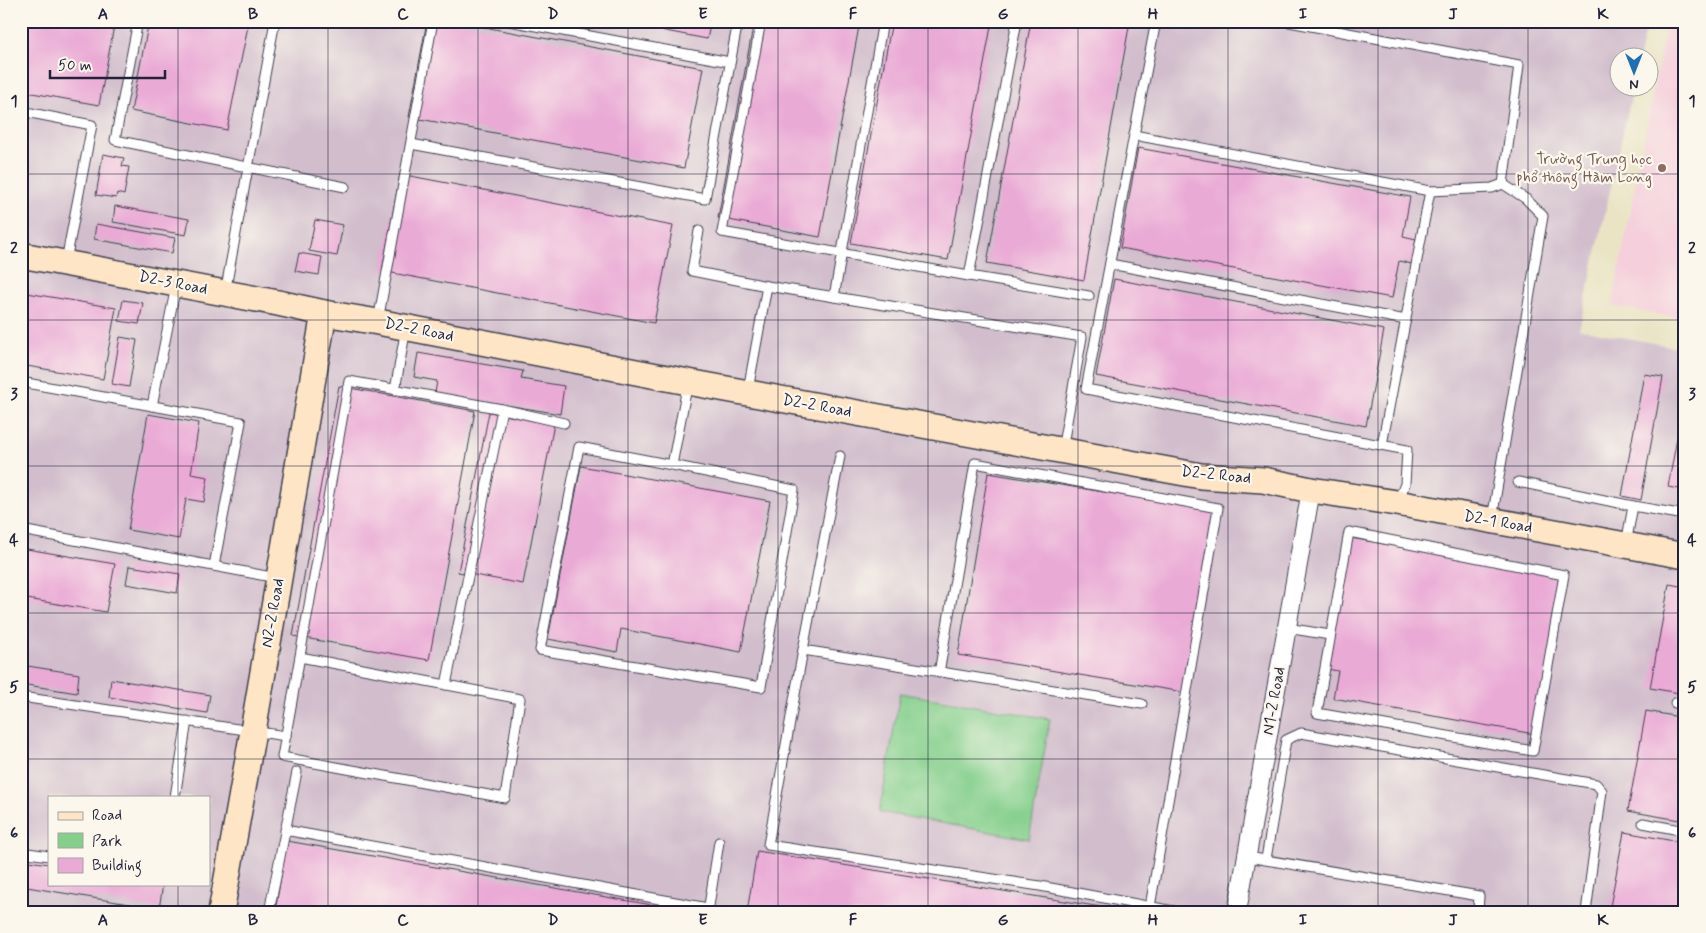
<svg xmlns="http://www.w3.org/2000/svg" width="1706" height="933" viewBox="0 0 1706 933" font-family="Mynerve,sans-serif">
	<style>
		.built { fill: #f5cfdc }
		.industrial { fill: #d1bdcc; fill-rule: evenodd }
		.green { fill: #84cf8c; stroke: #537864 }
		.building { fill: #eaaad6 }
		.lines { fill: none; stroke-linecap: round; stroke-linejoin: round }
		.lane-casing { stroke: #403f50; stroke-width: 11 }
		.street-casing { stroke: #403f50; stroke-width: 20 }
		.secondary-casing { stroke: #403f50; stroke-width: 28 }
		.lane { stroke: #fff; stroke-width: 9 }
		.street { stroke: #fff; stroke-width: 18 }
		.secondary { stroke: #fde5c5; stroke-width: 25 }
		.grid { fill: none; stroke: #22223b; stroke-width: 1; stroke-opacity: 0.55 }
		.education-dot { fill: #8d6e63; stroke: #fbf7ec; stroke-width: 2 }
		.labels { text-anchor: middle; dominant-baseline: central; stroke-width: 4.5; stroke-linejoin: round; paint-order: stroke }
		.education-label { font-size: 16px; fill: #785e54; stroke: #fbf7ec; text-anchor: end }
		.street-label { font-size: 16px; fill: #22223b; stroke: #fbf7ec }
		.neatline { fill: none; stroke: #22223b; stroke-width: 2 }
		.grid-label { font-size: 16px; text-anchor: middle; font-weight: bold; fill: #22223b }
	</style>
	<rect width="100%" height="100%" fill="#fbf7ec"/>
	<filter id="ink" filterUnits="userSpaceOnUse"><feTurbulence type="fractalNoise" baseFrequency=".02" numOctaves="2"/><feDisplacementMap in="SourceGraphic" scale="10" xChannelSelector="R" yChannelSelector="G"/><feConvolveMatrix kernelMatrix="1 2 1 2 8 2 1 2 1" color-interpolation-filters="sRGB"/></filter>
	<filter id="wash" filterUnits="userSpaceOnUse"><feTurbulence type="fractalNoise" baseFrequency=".0096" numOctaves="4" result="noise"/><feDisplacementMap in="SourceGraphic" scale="20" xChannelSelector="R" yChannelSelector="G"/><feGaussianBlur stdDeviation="1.12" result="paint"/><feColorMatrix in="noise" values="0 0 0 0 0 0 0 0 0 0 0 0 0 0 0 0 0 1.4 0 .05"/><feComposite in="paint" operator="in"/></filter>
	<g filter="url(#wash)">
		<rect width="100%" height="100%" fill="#eae4c5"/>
		<polygon class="built" points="1666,25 1685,29 1685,319 1612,306"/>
		<path class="industrial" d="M21 21H1647L1639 57 1618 58V88H1633L1579 329 1685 349V912H21ZM49 797H209V884H49Z"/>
		<polygon class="green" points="900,693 1050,719 1029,839 880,812"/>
		<g id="blocks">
			<g class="building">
				<polygon points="21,21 115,21 99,105 21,91"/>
				<polygon points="149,21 249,21 227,130 131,111"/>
				<polygon points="427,21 452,21 703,68 684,168 409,117"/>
				<polygon points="614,21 711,21 707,39"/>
				<polygon points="754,21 860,21 820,237 718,218"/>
				<polygon points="892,21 992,21 948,260 851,243"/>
				<polygon points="1031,21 1130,21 1084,280 987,263"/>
				<polygon points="1138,148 1410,197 1403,236 1416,239 1412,264 1399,261 1392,298 1120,248"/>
				<polygon points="103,154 124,158 122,166 129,167 124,195 117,193 116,198 96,195"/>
				<polygon points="400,174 673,226 654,323 382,271"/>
				<polygon points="115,206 189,219 186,235 113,222"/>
				<polygon points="21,212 28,213 25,227 21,226"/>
				<polygon points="315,220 343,225 337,256 309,251"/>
				<polygon points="96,224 175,238 172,253 94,239"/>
				<polygon points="299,253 322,257 319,275 295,271"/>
				<polygon points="1114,279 1384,330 1366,426 1096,376"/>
				<polygon points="21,292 116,308 103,379 21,365"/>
				<polygon points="123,300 143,303 139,324 119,321"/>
				<polygon points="120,337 137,340 129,387 112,384"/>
				<polygon points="418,353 523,371 521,379 564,386 560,414 435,393 437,381 414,377"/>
				<polygon points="1644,374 1663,377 1641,500 1622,496"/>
				<polygon points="339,386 475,411 429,660 293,636"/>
				<polygon points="1684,400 1685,400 1685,490 1668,487"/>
				<polygon points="489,412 554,424 523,584 458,572"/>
				<polygon points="148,414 199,423 191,474 208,477 204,502 186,499 179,539 128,530"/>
				<polygon points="581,466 770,501 741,652 621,629 617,652 548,639"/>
				<polygon points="988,473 1213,510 1183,692 958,655"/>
				<polygon points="1345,537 1563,576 1534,734 1333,698 1338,671 1321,668"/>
				<polygon points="21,548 115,564 106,612 21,598"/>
				<polygon points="129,566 180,574 177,593 126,584"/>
				<polygon points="1669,584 1685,587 1685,694 1650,688"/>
				<polygon points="21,665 79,674 77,693 21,684"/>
				<polygon points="111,679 210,695 207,713 109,697"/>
				<polygon points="1646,711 1685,718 1685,821 1628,811"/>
				<polygon points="1624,832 1685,843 1685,912 1609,912"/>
				<polygon points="287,841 669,908 669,912 275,912"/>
				<polygon points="757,851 1126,911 1126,912 747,912"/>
				<polygon points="21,860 49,864 49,884 163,884 159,909 21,886"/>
			</g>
		</g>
	</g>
	<g filter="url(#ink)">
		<use href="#blocks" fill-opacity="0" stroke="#403f50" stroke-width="1"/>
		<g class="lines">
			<defs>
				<g id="lane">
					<polyline points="138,21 115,140 345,187"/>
					<polyline points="509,21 730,62"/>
					<polyline points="761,21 722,232 969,276"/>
					<polyline points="1017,21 969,276 1089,296"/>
					<polyline points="1284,21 1519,65 1503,184 1492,188 1430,191"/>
					<polyline points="21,111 92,125 66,261"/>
					<polyline points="1134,135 1156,21"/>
					<polyline points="411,144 705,199 738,21"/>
					<polyline points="699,231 692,271 767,286"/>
					<polyline points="1110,264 1406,320"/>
					<polyline points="225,293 275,21"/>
					<polyline points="834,297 883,21"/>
					<polyline points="378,321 433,21"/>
					<polyline points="21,382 241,422 214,566"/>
					<polyline points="395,390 406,328"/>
					<polyline points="748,390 767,286 1082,337 1062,450"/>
					<polyline points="152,406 176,286"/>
					<polyline points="1382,445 1430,191 1134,135 1086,389 1407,450 1405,484 1398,501"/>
					<polyline points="672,465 794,490 761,687 540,650 579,447 672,465 688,382"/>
					<polyline points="1518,482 1633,506 1626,544"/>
					<polyline points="1633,506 1685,515"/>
					<polyline points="1492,519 1543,216 1526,199 1503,184"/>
					<polyline points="21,530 277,578"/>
					<polygon points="1349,532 1564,575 1533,751 1317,713"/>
					<polyline points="1287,628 1330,635"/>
					<polyline points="803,650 840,456"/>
					<polyline points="300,657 520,699 505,798 282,757 349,381 502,409 564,423"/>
					<polyline points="939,673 975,463 1218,508 1150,907"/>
					<polyline points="446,685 502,409"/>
					<polyline points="21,697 286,736"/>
					<polyline points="1675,703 1685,704"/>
					<polyline points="1142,704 803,650 768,845 1040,886 1179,912"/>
					<polyline points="175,797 187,721"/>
					<polyline points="1643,823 1685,831"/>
					<polyline points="285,830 708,908"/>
					<polyline points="21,852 49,856"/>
					<polyline points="1248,857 1479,896 1478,912"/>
					<polyline points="1266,859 1286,740 1301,733 1596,784 1602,791 1586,912"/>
					<polyline points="269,912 297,772"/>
					<polyline points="708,912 719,842"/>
				</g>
				<polyline id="street" points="1237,912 1311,490"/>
				<g id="secondary">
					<polyline points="21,255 278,303 324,313 378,322 688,382 1201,476 1263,480 1311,490 1397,503 1685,556"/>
					<polyline points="221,912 253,731 324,313"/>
				</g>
			</defs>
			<use href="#lane" class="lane-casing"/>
			<use href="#street" class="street-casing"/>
			<use href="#secondary" class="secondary-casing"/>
			<use href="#lane" class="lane"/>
			<use href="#street" class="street"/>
			<use href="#secondary" class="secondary"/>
		</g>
	</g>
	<path class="grid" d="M178 21V797M328 21V912M478 21V912M628 21V912M778 21V912M928 21V912M1078 21V912M1228 21V912M1378 21V912M1528 21V912M21 174H1685M21 320H1685M21 466H1685M21 613H1685M21 759H1685M178 884V912"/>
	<circle class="education-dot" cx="1662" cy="168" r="5"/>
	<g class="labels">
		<g class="education-label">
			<text x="1652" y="159">Trường Trung học<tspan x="1652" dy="18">phổ thông Hàm Long</tspan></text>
		</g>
		<g class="street-label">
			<text transform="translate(173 283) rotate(11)">D2-3 Road</text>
			<text transform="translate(419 330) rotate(11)">D2-2 Road</text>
			<text transform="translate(817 406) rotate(10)">D2-2 Road</text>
			<text transform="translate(1216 475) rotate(6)">D2-2 Road</text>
			<text transform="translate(1498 522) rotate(10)">D2-1 Road</text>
			<text transform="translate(273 613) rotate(-80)">N2-2 Road</text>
			<text transform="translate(1274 701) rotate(-80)">N1-2 Road</text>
		</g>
	</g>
	<rect width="1706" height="933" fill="none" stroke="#fbf7ec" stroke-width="55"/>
	<rect x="48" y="796" width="162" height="90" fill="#fbf7ec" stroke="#a4a2a5"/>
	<rect x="58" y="812" width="25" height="8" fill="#fde5c5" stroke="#a4a2a5"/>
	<text x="92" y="820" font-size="15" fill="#22223b">Road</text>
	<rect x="58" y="833" width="25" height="15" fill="#84cf8c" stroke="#a4a2a5"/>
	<text x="92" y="846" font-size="15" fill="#22223b">Park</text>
	<rect x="58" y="858" width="25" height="15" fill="#eaaad6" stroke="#a4a2a5"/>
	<text x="92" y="870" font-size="15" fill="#22223b">Building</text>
	<g transform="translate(1634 72) rotate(180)"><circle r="24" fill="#fbf7ec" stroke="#a4a2a5"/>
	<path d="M0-4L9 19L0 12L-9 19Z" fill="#1f6fb2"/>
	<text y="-8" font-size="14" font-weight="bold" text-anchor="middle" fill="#22223b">N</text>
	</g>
	<path d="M50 70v8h115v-8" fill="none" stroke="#22223b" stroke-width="2.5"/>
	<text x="58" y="70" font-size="15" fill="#22223b" stroke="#fbf7ec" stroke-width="4" paint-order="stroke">50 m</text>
	<rect x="28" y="28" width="1650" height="878" class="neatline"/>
	<g class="grid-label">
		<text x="103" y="19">A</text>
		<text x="253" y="19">B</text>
		<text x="403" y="19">C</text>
		<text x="553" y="19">D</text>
		<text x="703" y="19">E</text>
		<text x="853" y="19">F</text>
		<text x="1003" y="19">G</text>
		<text x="1153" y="19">H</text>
		<text x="1303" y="19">I</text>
		<text x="1453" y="19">J</text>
		<text x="1603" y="19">K</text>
		<text x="14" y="106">1</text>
		<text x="1692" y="106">1</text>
		<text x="14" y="253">2</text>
		<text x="1692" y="253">2</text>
		<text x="14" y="399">3</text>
		<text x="1692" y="399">3</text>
		<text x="14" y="545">4</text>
		<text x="1692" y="545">4</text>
		<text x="14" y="692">5</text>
		<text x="1692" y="692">5</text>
		<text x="14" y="838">6</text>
		<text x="1692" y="838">6</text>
		<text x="103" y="925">A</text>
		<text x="253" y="925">B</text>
		<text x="403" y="925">C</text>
		<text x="553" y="925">D</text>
		<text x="703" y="925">E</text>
		<text x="853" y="925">F</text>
		<text x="1003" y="925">G</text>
		<text x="1153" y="925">H</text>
		<text x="1303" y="925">I</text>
		<text x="1453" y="925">J</text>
		<text x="1603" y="925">K</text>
	</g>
</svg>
